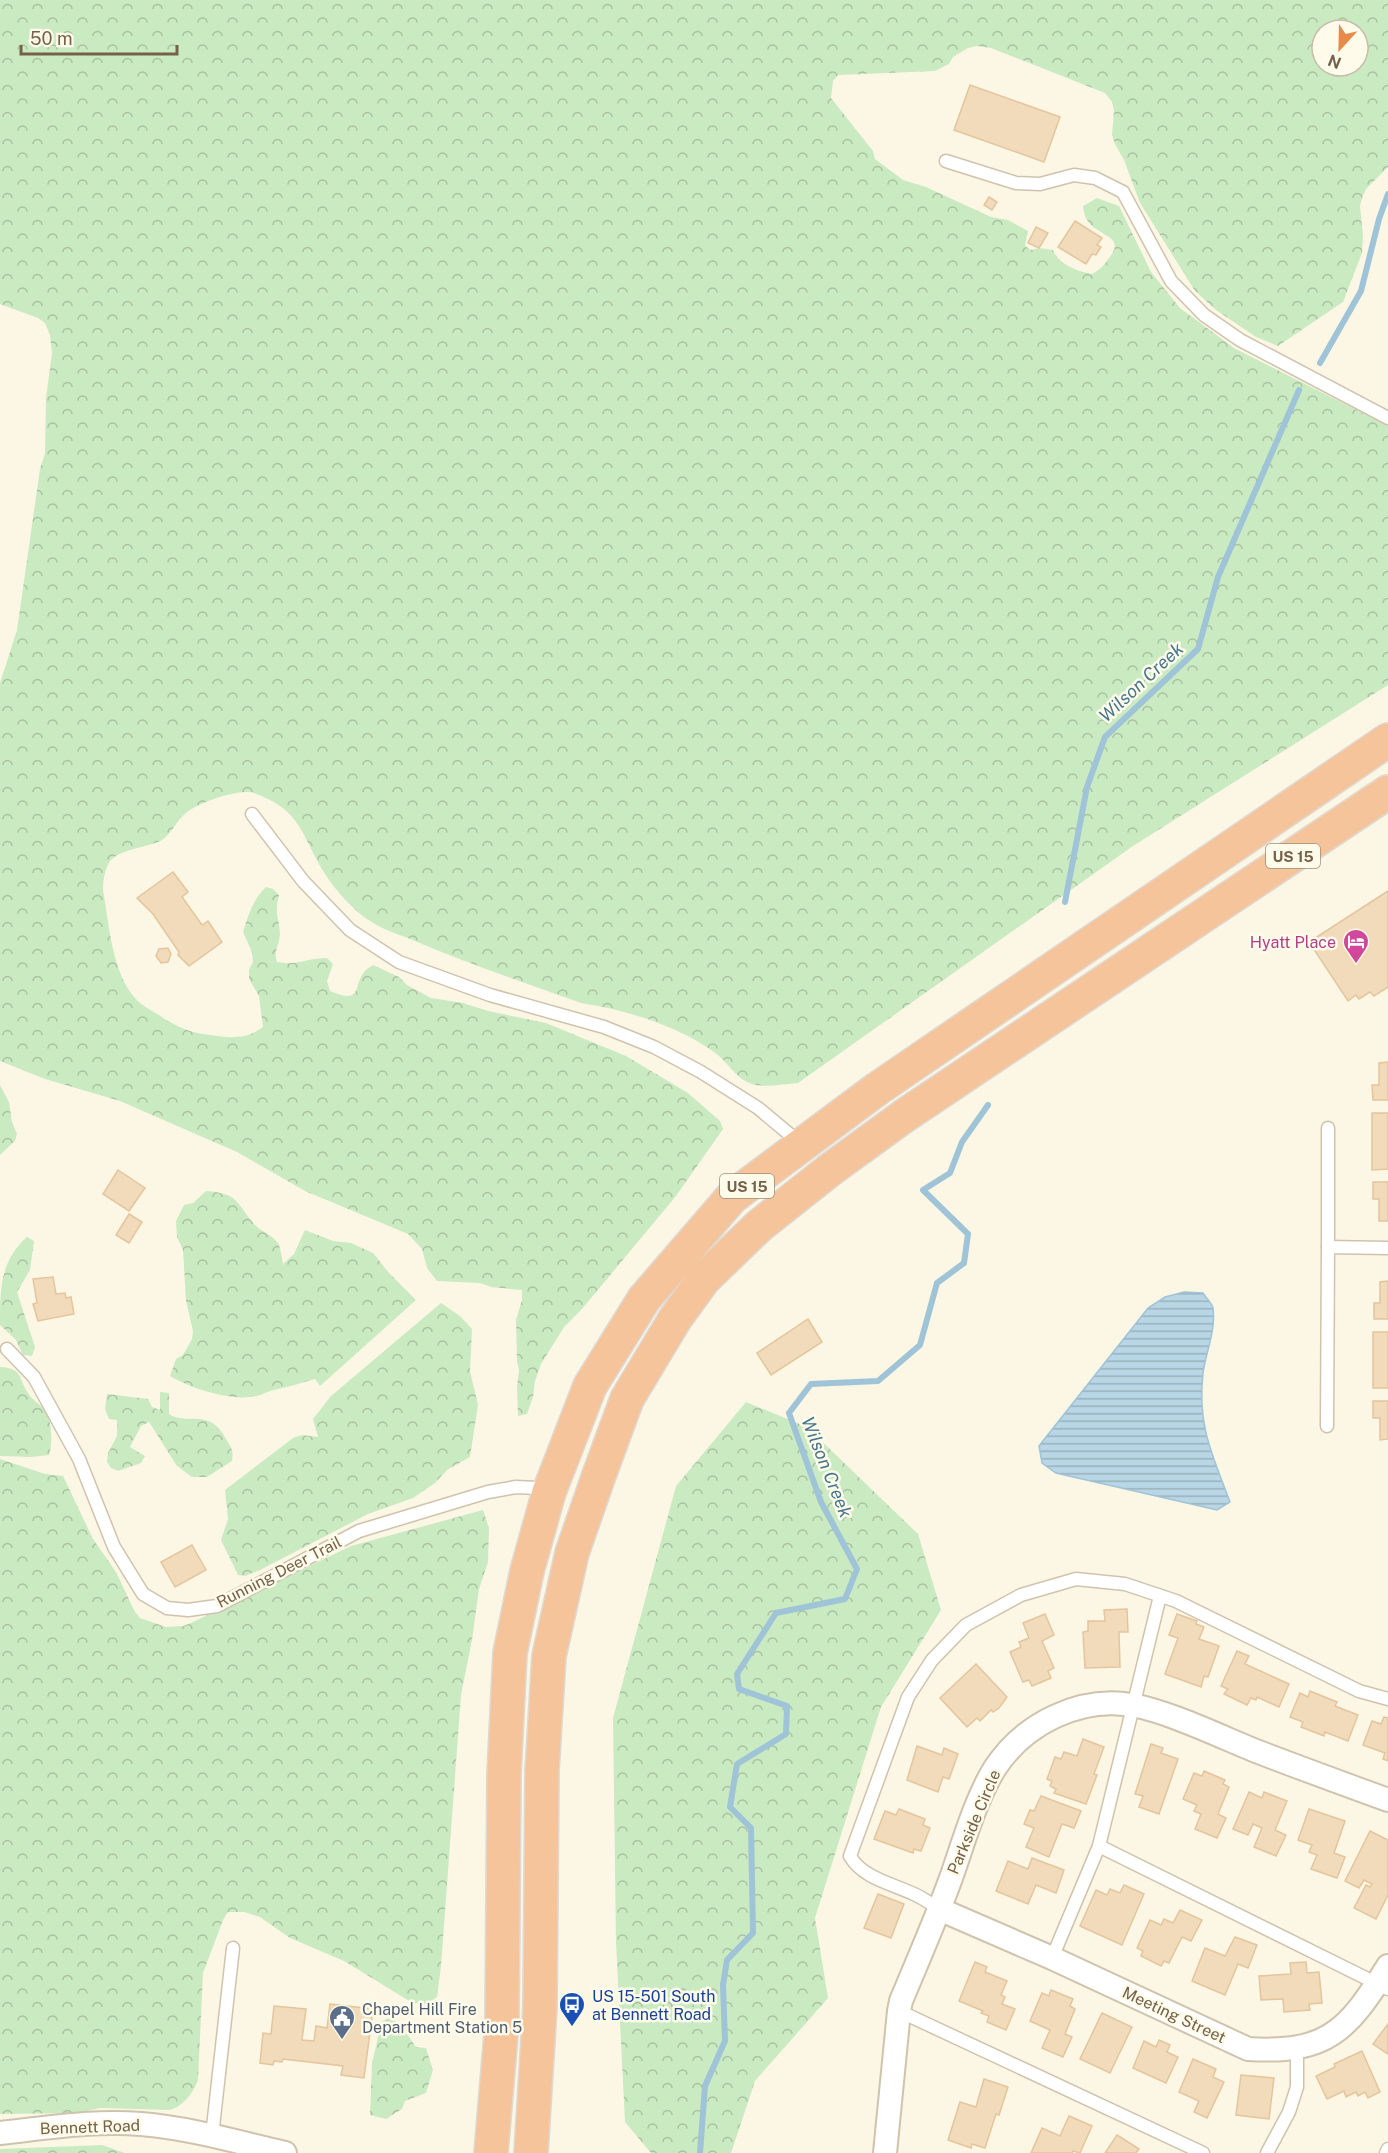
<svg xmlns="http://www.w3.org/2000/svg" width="1388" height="2153" viewBox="0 0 1388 2153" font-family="'Public Sans',sans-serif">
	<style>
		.forest { fill: url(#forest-crowns); fill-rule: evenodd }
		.water { fill: url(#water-rules); stroke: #9fc3d7; stroke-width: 1.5 }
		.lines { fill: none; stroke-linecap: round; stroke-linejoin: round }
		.stream { stroke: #9fc3d7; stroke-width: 6 }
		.building { fill: #f1dbbb; stroke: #e4c59c; stroke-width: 1.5 }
		.lane-casing { stroke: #cfc3ad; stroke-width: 15 }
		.street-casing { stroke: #cfc3ad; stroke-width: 26 }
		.highway-casing { stroke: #ded9d3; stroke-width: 36 }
		.lane { stroke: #fff; stroke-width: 12 }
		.street { stroke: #fff; stroke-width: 22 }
		.highway { stroke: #f6c49b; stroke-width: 33 }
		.labels { text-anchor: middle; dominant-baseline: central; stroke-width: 5; stroke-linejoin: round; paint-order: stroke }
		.shield { fill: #fffbea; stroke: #9e8f79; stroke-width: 1.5 }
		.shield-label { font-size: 15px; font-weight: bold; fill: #746149 }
		.hotel-label { font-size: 16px; fill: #b23c85; stroke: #fffbea; text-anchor: end }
		.street-label { font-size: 16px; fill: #746149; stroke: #fffbea }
		.transit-label { font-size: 16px; fill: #164399; stroke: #fffbea; text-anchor: start }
		.service-label { font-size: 16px; fill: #4e5e75; stroke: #fffbea; text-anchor: start }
		.water-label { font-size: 18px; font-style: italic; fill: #46758f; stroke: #fffbea }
	</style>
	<defs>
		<pattern id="forest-crowns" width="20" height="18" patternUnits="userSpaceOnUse" patternTransform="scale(1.5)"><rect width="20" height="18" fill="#caeac2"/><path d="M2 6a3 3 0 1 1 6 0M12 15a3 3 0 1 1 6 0" fill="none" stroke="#a9c1a0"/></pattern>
		<pattern id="water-rules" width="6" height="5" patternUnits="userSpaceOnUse" patternTransform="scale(1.5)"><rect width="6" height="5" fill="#b8d6e5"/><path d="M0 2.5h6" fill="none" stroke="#9ab1bc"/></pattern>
	</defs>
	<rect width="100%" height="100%" fill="#fcf7e4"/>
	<g class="forest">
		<path d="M0 0H1388V167L1366 189 1362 198 1360 206 1363 236 1362 253 1343 302 1278 346 1256 337 1216 310 1195 291 1140 203 1124 160 1115 144 1112 135 1114 111 1112 102 1105 93 991 48 977 46 968 48 953 57 949 64 935 71 838 75 833 81 831 98 873 151 875 159 903 180 926 187 991 217 1008 220 1028 231 1025 246 1031 250 1039 248 1053 250C1059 265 1077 271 1092 274 1100 270 1104 265 1109 258 1126 237 1101 236 1090 224 1085 218 1084 213 1083 206L1097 198 1119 206 1151 272 1180 308 1234 348 1388 426V685L1133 846 798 1083C784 1084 765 1088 752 1084 737 1080 726 1060 714 1052 676 1025 626 1010 581 1003 525 983 469 964 415 941 401 935 383 930 370 921 350 908 330 884 319 864 299 827 297 809 254 793 239 788 198 803 186 813 177 820 171 834 162 840 147 848 123 848 111 860 105 867 103 880 103 890 109 923 112 974 136 999 142 1006 151 1010 159 1015 174 1026 191 1033 210 1035 230 1038 246 1040 263 1027L259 996 249 979V970L253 962 252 952 243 932C248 916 253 899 266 887L273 889 279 895C274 915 279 916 280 933 280 944 273 951 277 962 298 966 307 958 327 958L333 964 327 981 330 991C364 1005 352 986 365 971 367 968 371 967 373 965L399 977 407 985 431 998 463 1003 488 1011 546 1023 626 1056 688 1093 720 1121 723 1129 676 1196 582 1309 564 1327 541 1364 535 1381 533 1397 527 1414 518 1416 517 1387 519 1370 517 1362 516 1320 522 1300V1290L491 1287 480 1283 437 1281 427 1268 422 1249 408 1234 305 1191 237 1152 120 1101 45 1079 0 1061V683L17 630 40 469 45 453 46 398 52 353 50 335 45 323 38 318 0 304ZM1322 30H1358V66H1322Z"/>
		<polygon points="0,1085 9,1102 12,1122 17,1134 15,1141 0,1155"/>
		<path d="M206 1191C239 1194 235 1201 254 1224 261 1232 274 1235 279 1245 281 1251 282 1258 283 1264L294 1254 305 1230 333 1241 351 1243 373 1253 390 1274 416 1300 320 1386 315 1379C301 1383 288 1387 274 1390 268 1391 262 1395 256 1396 232 1402 190 1388 170 1376L176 1359 183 1355 192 1339 193 1331 186 1301 183 1250 177 1237 176 1221 184 1205 193 1203Z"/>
		<path d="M27 1237 34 1241 30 1270 17 1292 35 1347 32 1356 23 1355 16 1340 0 1325C0 1289 0 1261 27 1237Z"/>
		<polygon points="441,1303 460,1316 472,1329 470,1371 478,1405 470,1457 447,1470 435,1483 413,1498 368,1514 260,1570 245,1576 238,1575 221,1540 228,1519 225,1490 293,1438 302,1435 318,1437 313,1419 331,1396"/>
		<path d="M0 1367C23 1368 18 1378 28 1393 32 1400 40 1404 45 1410 52 1419 53 1445 49 1455L31 1457 0 1456Z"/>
		<path d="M160 1392 169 1393V1414C187 1426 210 1407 226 1439 231 1448 234 1450 232 1461L207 1477H192L177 1466 149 1422 141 1426 130 1447 145 1456 141 1463 118 1471 111 1468 107 1462 108 1453 117 1436V1420L109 1419 105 1409 107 1394 148 1399 152 1407 160 1410Z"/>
		<polygon points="746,1402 807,1427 918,1534 941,1610 881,1707 815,1918 828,1998 755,2081 731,2153 651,2153 625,2122 616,1942 613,1718 676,1486"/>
		<path d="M0 1459 45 1474 63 1476 93 1539 116 1572 135 1612 140 1618 166 1627 183 1626 191 1623 351 1546 483 1510 489 1528 488 1562 479 1589 472 1640 461 1695 441 1966 437 1997C428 2004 422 2005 411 2002L344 1961 290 1938 260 1917 244 1912H228L223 1920 203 1973 198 2080C193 2093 183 2107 169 2110L101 2108 77 2113 0 2114Z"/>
		<polygon points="391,2018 400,2024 416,2047 426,2048 433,2070 426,2093 405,2101 402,2109 386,2119 370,2115 372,2063 382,2021"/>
		<polygon points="102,2145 125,2153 0,2153 0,2149"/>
	</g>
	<path class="water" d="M1184 1292 1203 1293C1206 1298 1212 1303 1213 1308 1216 1330 1206 1352 1203 1373 1197 1425 1212 1454 1230 1502L1217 1510 1056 1473 1042 1463 1039 1446 1148 1308 1165 1297Z"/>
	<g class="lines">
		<g class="stream">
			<polyline points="1320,363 1361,291 1379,219 1388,194"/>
			<polyline points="1065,902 1087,787 1105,737 1198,649 1218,577 1299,390"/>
			<polyline points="700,2153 705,2086 725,2041 723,1985 727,1960 753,1933 751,1828 730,1807 737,1764 786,1734 787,1706 739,1689 737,1674 776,1613 845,1599 857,1569 821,1502 789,1413 811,1384 878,1381 920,1345 937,1283 964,1263 968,1234 923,1190 950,1173 962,1142 988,1105"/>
		</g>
	</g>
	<g class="building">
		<polygon points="970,85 1060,117 1044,162 954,130"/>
		<polygon points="989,197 997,202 992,210 984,205"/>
		<polygon points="1075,221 1102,238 1097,245 1101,247 1096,255 1092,254 1086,264 1058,247"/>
		<polygon points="1036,227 1048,233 1039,248 1028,243"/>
		<polygon points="173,872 188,892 182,897 202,925 208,921 222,942 189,966 178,955 179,952 153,914 137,898"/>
		<polygon points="1388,891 1388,987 1374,996 1370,992 1359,999 1356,995 1348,1001 1309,942"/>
		<polygon points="168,948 171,954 168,962 161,963 156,956 159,949"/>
		<polygon points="1388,1062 1388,1100 1373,1100 1372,1085 1379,1085 1379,1063"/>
		<polygon points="1372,1113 1388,1113 1388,1169 1372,1170"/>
		<polygon points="118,1170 145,1188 129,1211 103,1194"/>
		<polygon points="1373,1182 1388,1182 1388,1221 1379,1221 1379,1199 1373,1199"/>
		<polygon points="129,1214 142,1222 129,1243 116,1235"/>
		<polygon points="53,1277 56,1294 65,1293 66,1298 71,1297 74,1314 38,1321 33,1304 37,1303 33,1279"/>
		<polygon points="1388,1281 1388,1319 1374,1319 1374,1303 1380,1303 1380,1282"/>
		<polygon points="808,1319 822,1342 771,1375 757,1353"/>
		<rect x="1373" y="1332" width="15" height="56"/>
		<polygon points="1373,1401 1388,1401 1388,1439 1380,1440 1380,1418 1373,1418"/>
		<polygon points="192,1545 206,1570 175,1587 161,1562"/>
		<polygon points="1127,1609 1128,1632 1119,1632 1120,1667 1085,1668 1083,1632 1088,1631 1088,1621 1105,1621 1104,1610"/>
		<polygon points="1045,1614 1054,1635 1042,1641 1054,1668 1048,1671 1051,1678 1032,1686 1029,1680 1023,1682 1010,1652 1021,1647 1019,1642 1029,1638 1023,1623"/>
		<polygon points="1177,1614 1197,1621 1196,1624 1204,1627 1199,1639 1219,1646 1208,1677 1204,1676 1201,1687 1165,1674 1178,1638 1169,1635"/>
		<polygon points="1237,1651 1249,1656 1245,1664 1289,1684 1279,1707 1257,1697 1256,1700 1251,1698 1247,1705 1224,1694 1228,1689 1221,1686"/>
		<polygon points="976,1664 1007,1697 999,1708 993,1712 991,1710 980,1721 977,1718 967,1727 940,1698"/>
		<polygon points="1310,1691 1337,1702 1335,1706 1358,1715 1348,1741 1325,1732 1324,1736 1301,1727 1303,1722 1290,1717 1300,1693 1308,1697"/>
		<polygon points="1384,1717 1388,1718 1388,1761 1383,1759 1385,1753 1363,1745 1372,1721 1381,1724"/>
		<polygon points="1083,1739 1104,1747 1094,1774 1097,1775 1086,1804 1054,1793 1056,1789 1050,1786 1052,1781 1047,1779 1055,1757 1061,1759 1064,1752 1077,1756"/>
		<polygon points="1151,1744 1163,1748 1161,1753 1178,1759 1159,1814 1139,1807 1143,1796 1135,1794"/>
		<polygon points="917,1746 942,1755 944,1748 958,1754 949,1779 943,1777 938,1792 907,1780"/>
		<polygon points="1204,1771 1225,1780 1223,1784 1229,1787 1218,1814 1226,1818 1217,1838 1195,1829 1201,1814 1194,1811 1197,1805 1183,1799 1194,1773 1202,1776"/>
		<polygon points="1249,1792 1262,1798 1264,1792 1287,1801 1275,1830 1286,1835 1276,1856 1254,1847 1262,1828 1253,1824 1248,1835 1233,1829"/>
		<polygon points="1041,1796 1081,1811 1074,1828 1062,1824 1049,1857 1026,1847 1034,1828 1024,1824 1030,1810 1034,1811"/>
		<polygon points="899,1809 925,1819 923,1825 930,1828 921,1851 914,1849 913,1853 874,1839 885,1811 896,1815"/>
		<polygon points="1309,1809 1345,1821 1334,1853 1345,1857 1337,1878 1311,1869 1317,1855 1309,1852 1312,1845 1298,1840"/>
		<polygon points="1370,1831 1388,1840 1388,1895 1376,1919 1354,1908 1366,1885 1370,1887 1372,1884 1364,1880 1359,1888 1345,1881"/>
		<polygon points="1032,1858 1064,1870 1056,1893 1036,1885 1028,1904 996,1891 1008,1861 1028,1869"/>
		<polygon points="1124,1885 1144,1894 1122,1945 1080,1926 1096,1890 1107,1895 1110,1889 1120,1893"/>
		<polygon points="878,1894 904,1904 891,1938 864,1928"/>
		<polygon points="1180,1910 1202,1920 1191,1941 1182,1937 1169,1963 1164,1961 1161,1966 1141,1956 1143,1951 1137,1948 1150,1920 1161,1925 1164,1919 1173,1923"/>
		<polygon points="1235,1937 1257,1945 1248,1968 1238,1964 1225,1995 1192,1981 1205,1948 1225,1956"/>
		<polygon points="975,1962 987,1967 985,1972 1007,1981 1001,1995 1005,1997 1002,2004 1015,2009 1006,2030 987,2022 989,2016 981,2013 983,2011 959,2001"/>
		<polygon points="1306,1962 1307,1973 1319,1972 1322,2003 1309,2004 1310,2010 1284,2012 1283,1999 1261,2000 1259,1976 1291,1974 1290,1963"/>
		<polygon points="1051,1990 1073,1999 1070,2006 1075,2009 1065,2034 1072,2037 1063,2057 1042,2048 1050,2030 1030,2021 1042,1993 1049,1996"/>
		<polygon points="330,2004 373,2009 364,2078 341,2075 343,2066 283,2059 282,2062 274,2061 273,2065 260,2063 263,2033 271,2034 274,2006 306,2009 302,2040 314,2041 316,2026 327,2028"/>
		<polygon points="1102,2013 1132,2027 1110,2073 1080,2059"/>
		<polygon points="1388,2024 1388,2054 1373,2044"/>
		<polygon points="1159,2040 1170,2045 1167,2052 1178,2057 1166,2083 1133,2068 1144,2041 1156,2047"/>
		<polygon points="1362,2051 1380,2092 1368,2098 1365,2092 1358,2096 1356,2092 1346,2097 1344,2091 1327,2099 1316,2076 1335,2067 1334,2064"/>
		<polygon points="1193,2059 1216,2069 1213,2077 1224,2082 1207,2118 1194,2112 1199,2101 1179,2092"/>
		<polygon points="1241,2075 1274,2078 1269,2119 1236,2115"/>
		<polygon points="984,2079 1008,2087 999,2115 996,2114 985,2148 972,2144 971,2148 948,2140 960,2102 976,2107"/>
		<polygon points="1069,2116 1092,2126 1080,2153 1073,2151 1072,2153 1031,2153 1042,2128 1060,2136"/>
		<polygon points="1117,2135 1139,2149 1136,2153 1105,2153"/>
	</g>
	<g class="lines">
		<defs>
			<g id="lane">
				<polyline points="946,161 1016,183 1040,184 1074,175 1095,178 1123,192 1171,281 1204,315 1240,340 1388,418"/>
				<polyline points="252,814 303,881 350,930 399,962 490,995 604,1027 654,1047 701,1072 758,1108 800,1143"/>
				<polyline points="1328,1128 1328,1247"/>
				<polyline points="7,1349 34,1377 79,1459 114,1547 143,1594 167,1608 188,1610 217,1606 359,1531 488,1492 516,1487 537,1488 548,1491"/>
				<polyline points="1327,1426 1328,1247 1388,1248"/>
				<polyline points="1099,1846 1388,1989"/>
				<path d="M939 1909C931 1904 923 1898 914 1894 893 1884 862 1878 850 1856L908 1697 932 1660 966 1625 1021 1595 1076 1579 1125 1584 1176 1601 1359 1691 1388 1699"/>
				<polyline points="1052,1958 1099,1846 1160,1596"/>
				<polyline points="899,2011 1203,2153"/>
				<polyline points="212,2136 233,1948"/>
				<polyline points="1267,2153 1289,2112 1297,2087 1297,2048"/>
				<polyline points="1386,2153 1388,2149"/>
			</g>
			<g id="street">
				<path d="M939 1909 1052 1958 1248 2049C1328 2054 1348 2030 1388 1966"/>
				<path d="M0 2133C46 2128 95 2120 141 2124 190 2128 237 2142 285 2153"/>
				<path d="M885 2153 899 2011 901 2001C918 1960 936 1919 951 1878 963 1844 976 1798 995 1768 1024 1724 1079 1696 1132 1705 1170 1712 1219 1736 1256 1751 1300 1768 1344 1784 1388 1800"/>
			</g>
			<g id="highway">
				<polyline points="491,2153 502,2023 504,1774 510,1653 527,1571 549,1492 590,1386 644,1299 732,1197 877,1089 1388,740"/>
				<polyline points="531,2153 540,2007 542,1771 549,1656 572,1553 598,1478 627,1399 675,1319 704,1279 759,1226 831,1169 904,1116 1388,792"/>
			</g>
		</defs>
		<use href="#lane" class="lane-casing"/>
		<use href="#street" class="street-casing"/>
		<use href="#highway" class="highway-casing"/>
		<use href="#lane" class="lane"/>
		<use href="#street" class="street"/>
		<use href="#highway" class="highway"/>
	</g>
	<defs>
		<symbol id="hotel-pin" viewBox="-11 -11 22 30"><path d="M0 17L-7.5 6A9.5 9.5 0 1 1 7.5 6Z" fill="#d1479c" stroke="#fffbea"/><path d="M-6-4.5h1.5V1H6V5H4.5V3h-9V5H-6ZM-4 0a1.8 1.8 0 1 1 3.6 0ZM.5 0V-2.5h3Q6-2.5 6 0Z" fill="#fff"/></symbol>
		<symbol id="bus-pin" viewBox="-11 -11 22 30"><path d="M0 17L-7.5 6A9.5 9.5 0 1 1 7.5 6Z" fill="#1a4fb4" stroke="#fffbea"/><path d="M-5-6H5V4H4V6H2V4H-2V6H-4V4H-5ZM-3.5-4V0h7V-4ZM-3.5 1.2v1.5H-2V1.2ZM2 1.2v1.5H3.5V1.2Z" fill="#fff"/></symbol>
		<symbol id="civic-pin" viewBox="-11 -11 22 30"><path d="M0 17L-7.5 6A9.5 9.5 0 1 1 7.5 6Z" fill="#5c6f8a" stroke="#fffbea"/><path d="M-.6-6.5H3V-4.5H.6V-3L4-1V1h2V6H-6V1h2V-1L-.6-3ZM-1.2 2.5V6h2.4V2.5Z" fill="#fff"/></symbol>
	</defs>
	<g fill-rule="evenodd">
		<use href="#hotel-pin" x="1341" y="927" width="30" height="40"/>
		<use href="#bus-pin" x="557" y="1990" width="30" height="40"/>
		<use href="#civic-pin" x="327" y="2003" width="30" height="40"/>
	</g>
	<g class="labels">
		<g class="shield">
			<rect x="1266" y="844" width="54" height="24" rx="4.5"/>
			<rect x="720" y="1174" width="54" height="24" rx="4.5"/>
		</g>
		<g class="shield-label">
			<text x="1293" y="856">US 15</text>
			<text x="747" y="1186">US 15</text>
		</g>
		<g class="hotel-label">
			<text x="1336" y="942">Hyatt Place</text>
		</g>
		<g class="street-label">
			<text transform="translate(279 1572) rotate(-27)">Running Deer Trail</text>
			<text transform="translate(974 1822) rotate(-67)">Parkside Circle</text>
			<text transform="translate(1174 2015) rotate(25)">Meeting Street</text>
			<text transform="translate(90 2127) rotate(-2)">Bennett Road</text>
		</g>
		<g class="transit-label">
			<text x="592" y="1996">US 15-501 South<tspan x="592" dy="18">at Bennett Road</tspan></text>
		</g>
		<g class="service-label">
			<text x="362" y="2009">Chapel Hill Fire<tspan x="362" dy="18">Department Station 5</tspan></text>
		</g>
		<g class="water-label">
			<text transform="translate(1141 682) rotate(-43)">Wilson Creek</text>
			<text transform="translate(827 1467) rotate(68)">Wilson Creek</text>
		</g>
	</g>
	<g transform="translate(1340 48) rotate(202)"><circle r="28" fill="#fffbea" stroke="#c7bdaa" stroke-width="1.5"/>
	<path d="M0-4.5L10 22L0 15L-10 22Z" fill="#e68b49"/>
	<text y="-9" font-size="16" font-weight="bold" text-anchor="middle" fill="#746149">N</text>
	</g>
	<path d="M21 45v9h156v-9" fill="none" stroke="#746149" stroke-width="3"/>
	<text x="30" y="45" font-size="18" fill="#746149" stroke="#fffbea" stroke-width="4.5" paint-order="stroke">50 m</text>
</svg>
